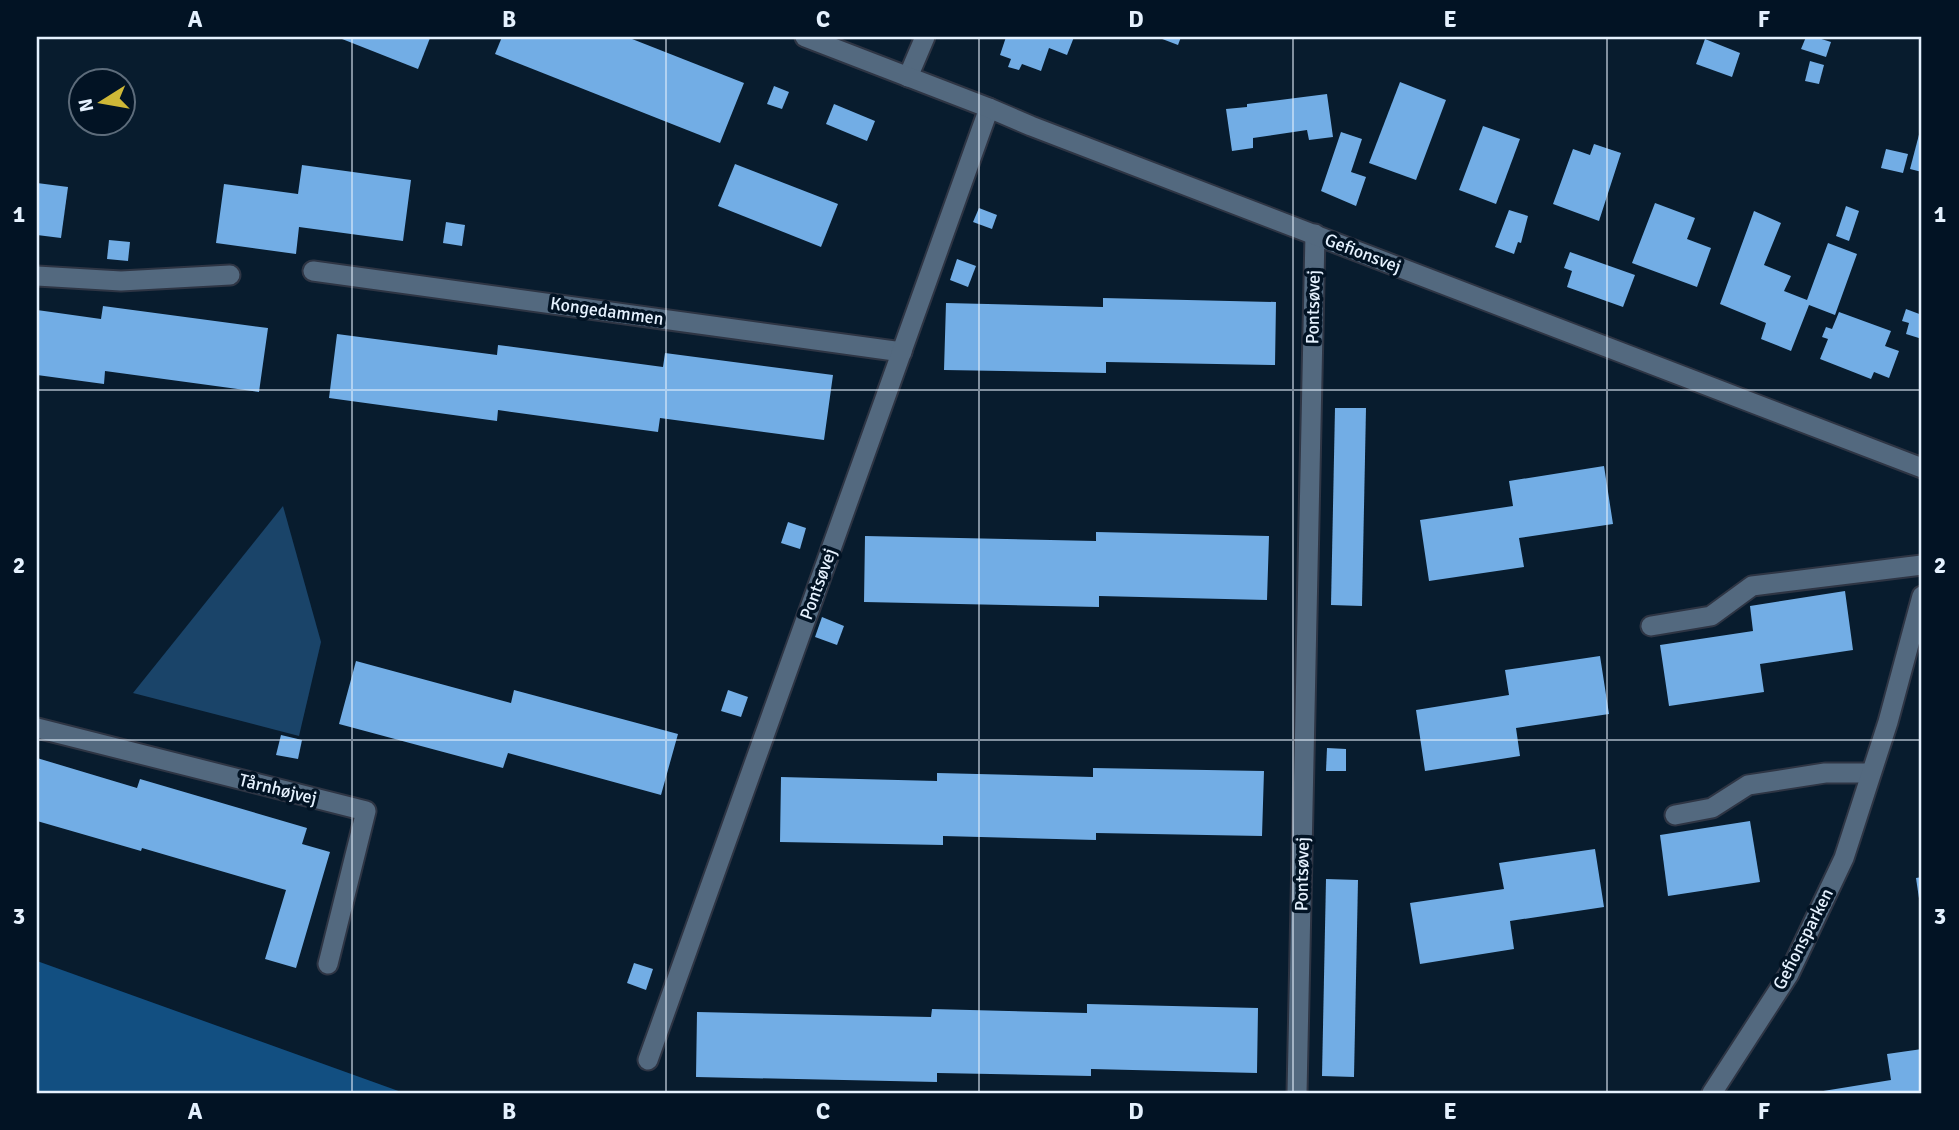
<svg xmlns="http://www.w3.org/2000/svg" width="1959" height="1130" viewBox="0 0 1959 1130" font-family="Signika,sans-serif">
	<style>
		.green { fill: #1a4469 }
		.forest { fill: #124f81 }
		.building { fill: #72ade5 }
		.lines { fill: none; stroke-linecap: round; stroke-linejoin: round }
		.minor-casing { stroke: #2e3544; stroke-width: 23 }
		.secondary-casing { stroke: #2e3544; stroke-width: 23 }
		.minor { stroke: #53697f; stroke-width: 19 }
		.secondary { stroke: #53697f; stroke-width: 19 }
		.grid { fill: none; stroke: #e5f1fe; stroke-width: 2; stroke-opacity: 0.55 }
		.labels { text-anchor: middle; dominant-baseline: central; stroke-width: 7; stroke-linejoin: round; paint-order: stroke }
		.street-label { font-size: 18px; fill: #e5f1fe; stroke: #021324 }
		.neatline { fill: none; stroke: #e5f1fe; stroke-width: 2.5 }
		.grid-label { font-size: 23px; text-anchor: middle; font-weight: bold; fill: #e5f1fe }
	</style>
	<rect width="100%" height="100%" fill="#081c2e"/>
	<polygon class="green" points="283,506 321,642 299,736 133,693"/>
	<polygon class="forest" points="37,961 404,1093 37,1093"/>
	<g class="building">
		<polygon points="337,37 427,37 430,38 418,69"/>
		<polygon points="502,37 627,37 744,83 720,143 495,54"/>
		<polygon points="1006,37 1074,37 1067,55 1049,48 1041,71 1022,64 1019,70 1008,67 1011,59 1000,55"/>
		<polygon points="1157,37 1181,37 1178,45"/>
		<polygon points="1806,37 1815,37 1831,42 1826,57 1801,49"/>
		<polygon points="1705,39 1740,53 1732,77 1696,64"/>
		<polygon points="1810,61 1824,65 1819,84 1805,81"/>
		<polygon points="1400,82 1446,100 1416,180 1369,163"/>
		<polygon points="774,86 789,92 782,109 767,104"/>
		<polygon points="1327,94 1333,137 1309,140 1307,130 1253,138 1253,148 1232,151 1226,109 1247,107 1247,104"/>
		<polygon points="834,104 875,121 867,141 826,124"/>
		<polygon points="1483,126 1520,139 1496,204 1459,190"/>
		<polygon points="1921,127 1922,127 1922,172 1910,169"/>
		<polygon points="1341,132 1362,139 1351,172 1366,177 1356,206 1321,191"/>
		<polygon points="1594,144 1621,153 1599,221 1553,204 1573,149 1590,155"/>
		<polygon points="1886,149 1908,154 1903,173 1881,168"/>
		<polygon points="735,164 838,204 821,247 718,206"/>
		<polygon points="302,165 411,180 403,241 299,227 296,254 216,243 224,184 298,194"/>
		<polygon points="37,183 68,187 61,238 37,235"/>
		<polygon points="1655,203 1695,218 1687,239 1711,248 1697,287 1632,263"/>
		<polygon points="1846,206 1859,211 1849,241 1836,236"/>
		<polygon points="979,208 997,215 992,229 973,222"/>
		<polygon points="1509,210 1528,216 1521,243 1518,242 1514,254 1495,247"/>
		<polygon points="1754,211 1781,223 1764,265 1791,276 1784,291 1807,300 1828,243 1857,254 1835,315 1809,305 1791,351 1761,339 1766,323 1720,304"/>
		<polygon points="446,222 465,225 462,246 443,243"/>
		<polygon points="109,240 130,242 128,261 107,259"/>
		<polygon points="1570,252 1635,275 1623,307 1567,287 1572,271 1564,268"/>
		<polygon points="957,259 976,266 968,287 950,280"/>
		<polygon points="1103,298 1276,302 1275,365 1106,362 1106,373 944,370 946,303 1103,307"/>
		<polygon points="103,306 268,328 259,392 105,371 104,384 37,375 37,310 101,319"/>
		<polygon points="1906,309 1922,315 1922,339 1906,334 1909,323 1902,321"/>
		<polygon points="1839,312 1891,331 1885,346 1899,351 1889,378 1874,372 1871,379 1820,359 1828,339 1822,337 1826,327 1832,329"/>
		<polygon points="337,334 497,355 498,345 663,367 665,353 833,375 824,440 660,418 658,432 498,410 497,421 329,398"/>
		<polygon points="1335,408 1366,408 1362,606 1331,605"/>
		<polygon points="1604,466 1613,524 1519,538 1524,567 1429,581 1420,520 1513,506 1509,481"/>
		<polygon points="788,522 806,528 800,549 781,543"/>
		<polygon points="1096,532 1269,536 1267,600 1099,596 1099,607 864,602 865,536 1096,541"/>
		<polygon points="1845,591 1853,650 1760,664 1764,692 1669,706 1660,645 1753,631 1750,606"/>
		<polygon points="822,617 844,626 837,645 815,637"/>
		<polygon points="1600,656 1609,714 1516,728 1520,756 1425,771 1416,710 1509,695 1505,670"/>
		<polygon points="356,661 511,703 514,690 678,734 661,795 508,753 503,768 339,724"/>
		<polygon points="728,690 748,697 741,717 721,711"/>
		<polygon points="281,735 302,740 298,759 276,755"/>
		<polygon points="1327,748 1346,749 1346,771 1326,771"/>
		<polygon points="37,758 137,788 140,779 307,828 302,844 330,852 296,968 265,959 286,890 142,848 141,851 37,821"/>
		<polygon points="1093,768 1264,771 1262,836 1096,833 1096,840 943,836 943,845 780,842 781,777 937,781 937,773 1093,777"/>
		<polygon points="1750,821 1760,882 1668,896 1660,835"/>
		<polygon points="1595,849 1604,907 1510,921 1514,949 1420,964 1410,903 1504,889 1499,863"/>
		<polygon points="1922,877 1922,911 1921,912 1916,878"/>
		<polygon points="1326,879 1358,880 1354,1077 1322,1076"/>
		<polygon points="634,963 653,969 646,990 627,983"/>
		<polygon points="1087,1004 1258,1008 1257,1073 1091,1069 1091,1076 937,1073 937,1082 696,1077 697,1012 931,1017 932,1009 1087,1013"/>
		<polygon points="1922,1049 1922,1093 1811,1093 1891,1080 1887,1054"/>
	</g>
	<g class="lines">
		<defs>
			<g id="minor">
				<polyline points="908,77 925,37"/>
				<polyline points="313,271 902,352"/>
				<polyline points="37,276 121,281 230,275"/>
				<polyline points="1651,626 1711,616 1752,586 1922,565"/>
				<polyline points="37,728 366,811 328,964"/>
				<polyline points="1675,815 1712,808 1748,785 1825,773 1871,773"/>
				<polyline points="648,1060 989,108"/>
				<polyline points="1297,1093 1315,234"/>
				<polyline points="1712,1093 1789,974 1844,858 1888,722 1922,596"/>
			</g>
			<polyline id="secondary" points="805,37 989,108 1031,126 1922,468"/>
		</defs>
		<use href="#minor" class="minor-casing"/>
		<use href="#secondary" class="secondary-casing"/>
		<use href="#minor" class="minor"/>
		<use href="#secondary" class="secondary"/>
	</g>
	<path class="grid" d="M352 37V1093M666 37V1093M979 37V1093M1293 37V1093M1607 37V1093M37 390H1922M37 740H1922"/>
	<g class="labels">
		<g class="street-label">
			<text transform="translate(1363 253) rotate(21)">Gefionsvej</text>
			<text transform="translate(1313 307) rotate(-89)">Pontsøvej</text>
			<text transform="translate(607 311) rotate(8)">Kongedammen</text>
			<text transform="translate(818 584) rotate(-70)">Pontsøvej</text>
			<text transform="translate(278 789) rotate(14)">Tårnhøjvej</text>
			<text transform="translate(1302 874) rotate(-89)">Pontsøvej</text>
			<text transform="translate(1803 939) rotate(-63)">Gefionsparken</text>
		</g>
	</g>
	<rect width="1959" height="1130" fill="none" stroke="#021324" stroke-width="77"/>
	<g transform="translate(102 102) rotate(259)"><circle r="33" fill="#021324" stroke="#5d6c7b" stroke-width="2"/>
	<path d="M0-5L12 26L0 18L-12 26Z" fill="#cfb837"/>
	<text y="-10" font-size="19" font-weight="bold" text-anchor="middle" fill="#e5f1fe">N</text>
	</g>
	<rect x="38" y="38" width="1882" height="1054" class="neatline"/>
	<g class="grid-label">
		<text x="195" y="27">A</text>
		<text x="509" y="27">B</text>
		<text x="823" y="27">C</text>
		<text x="1136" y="27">D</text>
		<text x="1450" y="27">E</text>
		<text x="1764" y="27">F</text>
		<text x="19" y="222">1</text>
		<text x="1940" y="222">1</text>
		<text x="19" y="573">2</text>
		<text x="1940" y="573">2</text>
		<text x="19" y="924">3</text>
		<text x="1940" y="924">3</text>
		<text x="195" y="1119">A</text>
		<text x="509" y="1119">B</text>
		<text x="823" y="1119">C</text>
		<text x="1136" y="1119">D</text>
		<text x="1450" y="1119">E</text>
		<text x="1764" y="1119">F</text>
	</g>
</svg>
